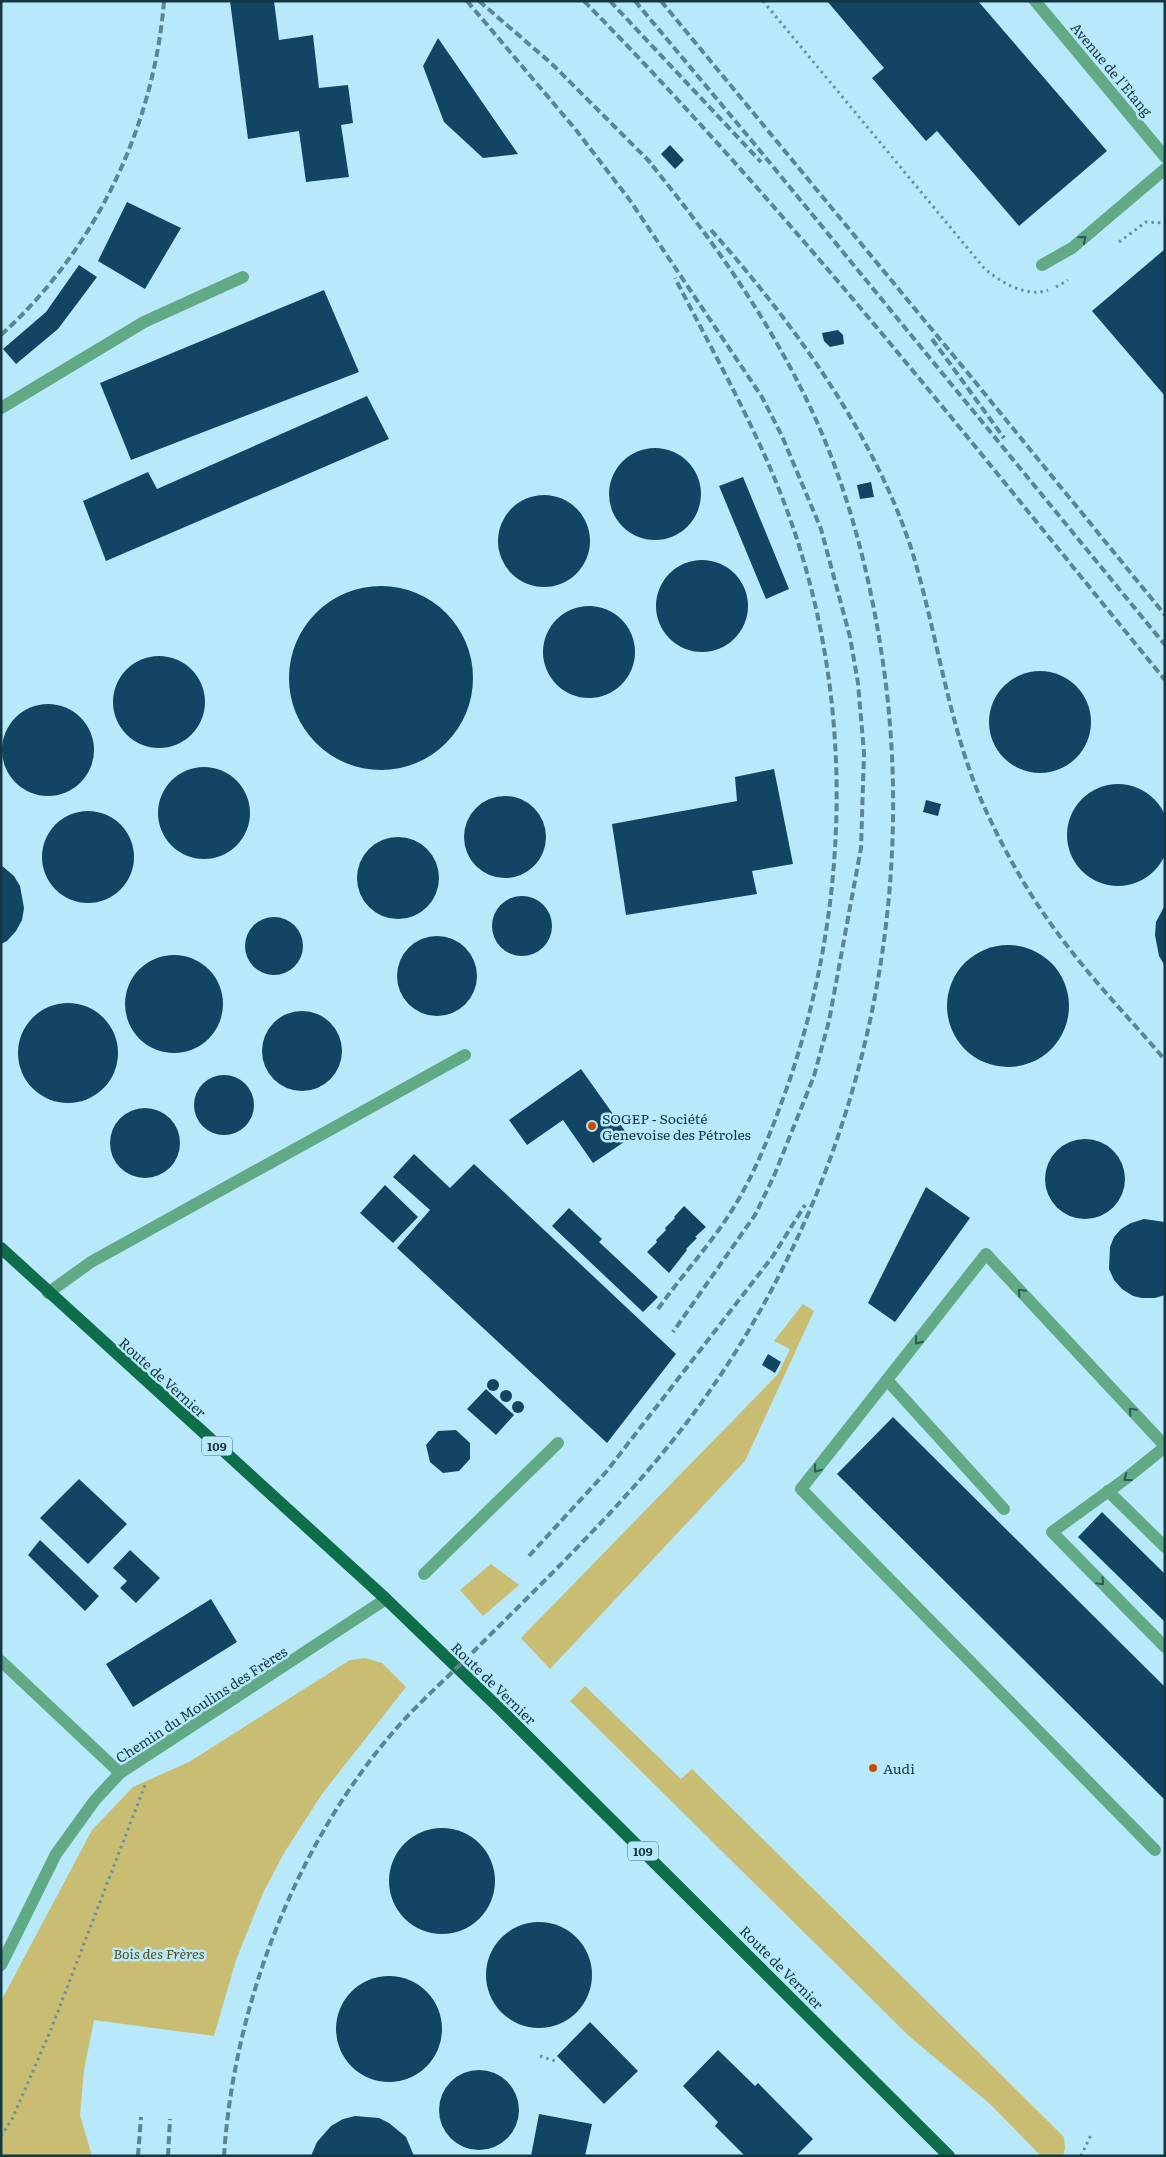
<svg xmlns="http://www.w3.org/2000/svg" width="1166" height="2157" viewBox="0 0 1166 2157" font-family="Literata,serif">
	<style>
		.green { fill: #c8bd72 }
		.building { fill: #124463 }
		.lines { fill: none; stroke-linecap: round; stroke-linejoin: round }
		.path { stroke: #6792a0; stroke-width: 3; stroke-dasharray: 2.5 4; stroke-linecap: butt }
		.minor { stroke: #62a986; stroke-width: 12 }
		.major { stroke: #0e6e49; stroke-width: 12 }
		.rail { stroke: #5a8592; stroke-width: 4; stroke-dasharray: 8 4; stroke-linecap: butt }
		.oneway { stroke: #2b5a57 }
		.poi-dot { fill: #ce4a00; stroke: #b8e9fa; stroke-width: 2 }
		.labels { text-anchor: middle; dominant-baseline: central; stroke-width: 5; stroke-linejoin: round; paint-order: stroke }
		.shield { fill: #b8e9fa; stroke: #446d7a; stroke-width: 1 }
		.shield-label { font-size: 12px; font-weight: bold; fill: #133843 }
		.street-label { font-size: 14px; fill: #133843; stroke: #b8e9fa }
		.poi-label { font-size: 14px; fill: #133843; stroke: #b8e9fa; text-anchor: start }
		.park-label { font-size: 14px; font-style: italic; fill: #544d1c; stroke: #b8e9fa }
	</style>
	<rect width="100%" height="100%" fill="#b8e9fa"/>
	<g class="green">
		<polygon points="803,1304 814,1311 745,1461 550,1669 521,1638 778,1374 790,1349 774,1341"/>
		<polygon points="491,1564 519,1585 483,1616 460,1590"/>
		<polygon points="365,1658 382,1663 406,1687 322,1794 284,1853 263,1893 236,1960 214,2036 94,2020 84,2070 80,2115 92,2156 1,2156 1,2001 92,1830 133,1787 189,1762 350,1660"/>
		<polygon points="585,1686 681,1779 692,1769 1064,2137 1065,2148 1063,2156 1041,2156 990,2104 909,2036 570,1701"/>
	</g>
	<g class="building">
		<polygon points="230,1 274,1 279,40 313,35 319,88 348,85 353,123 341,125 349,177 306,182 299,131 248,139"/>
		<polygon points="827,1 978,1 1107,151 1019,226 937,131 926,141 872,78 884,68"/>
		<polygon points="438,38 518,154 483,158 444,122 423,66"/>
		<polygon points="670,145 684,160 675,169 661,154"/>
		<polygon points="127,202 181,228 145,289 98,261"/>
		<polygon points="1165,249 1165,396 1092,311"/>
		<polygon points="79,265 97,277 58,329 16,364 3,349 46,312"/>
		<polygon points="324,290 359,372 131,460 100,383"/>
		<polygon points="838,330 843,335 844,344 830,347 824,341 822,333"/>
		<polygon points="367,396 389,439 106,561 83,501 148,472 157,489"/>
		<circle cx="655" cy="494" r="46"/>
		<polygon points="743,477 789,589 766,599 719,486"/>
		<polygon points="871,482 874,497 860,499 857,485"/>
		<circle cx="544" cy="541" r="46"/>
		<circle cx="702" cy="606" r="46"/>
		<circle cx="381" cy="678" r="92"/>
		<circle cx="589" cy="652" r="46"/>
		<circle cx="159" cy="702" r="46"/>
		<circle cx="1040" cy="722" r="51"/>
		<circle cx="48" cy="750" r="46"/>
		<circle cx="204" cy="813" r="46"/>
		<polygon points="774,769 793,864 752,871 757,894 626,915 612,824 737,801 735,777"/>
		<circle cx="1118" cy="835" r="51"/>
		<circle cx="505" cy="837" r="41"/>
		<polygon points="926,800 941,804 938,816 923,812"/>
		<circle cx="88" cy="857" r="46"/>
		<circle cx="398" cy="878" r="41"/>
		<polygon points="1,865 14,876 20,886 24,908 22,920 16,931 7,941 1,944"/>
		<circle cx="522" cy="926" r="30"/>
		<polygon points="1165,905 1165,966 1159,956 1155,935 1156,922"/>
		<circle cx="274" cy="946" r="29"/>
		<circle cx="437" cy="976" r="40"/>
		<circle cx="1008" cy="1006" r="61"/>
		<circle cx="174" cy="1004" r="49"/>
		<circle cx="68" cy="1053" r="50"/>
		<circle cx="302" cy="1051" r="40"/>
		<polygon points="581,1069 630,1138 593,1163 563,1120 527,1145 509,1120"/>
		<circle cx="224" cy="1105" r="30"/>
		<circle cx="145" cy="1143" r="35"/>
		<circle cx="1085" cy="1179" r="40"/>
		<polygon points="414,1154 450,1188 474,1164 676,1354 607,1443 397,1248 430,1210 393,1177"/>
		<polygon points="385,1185 418,1217 393,1243 360,1213"/>
		<polygon points="926,1187 970,1218 895,1322 868,1303"/>
		<polygon points="684,1206 706,1227 695,1237 697,1238 686,1249 687,1250 669,1273 647,1252 657,1242 656,1240 666,1230 665,1228 675,1218 674,1217"/>
		<polygon points="569,1208 602,1239 599,1242 658,1297 643,1312 552,1226"/>
		<polygon points="1144,1219 1165,1222 1165,1295 1155,1298 1142,1298 1133,1296 1122,1289 1114,1280 1109,1269 1110,1247 1114,1237 1121,1229 1131,1223"/>
		<polygon points="768,1354 781,1362 775,1373 762,1365"/>
		<circle cx="493" cy="1385" r="6"/>
		<polygon points="486,1389 514,1415 496,1435 467,1409"/>
		<circle cx="506" cy="1396" r="6"/>
		<circle cx="518" cy="1407" r="6"/>
		<polygon points="893,1417 1165,1687 1165,1800 837,1474"/>
		<polygon points="456,1430 470,1443 470,1459 459,1471 443,1473 430,1462 426,1445 438,1431"/>
		<polygon points="79,1479 127,1524 88,1564 40,1518"/>
		<polygon points="1102,1512 1165,1574 1165,1622 1078,1537"/>
		<polygon points="40,1540 99,1596 85,1611 28,1555"/>
		<polygon points="130,1550 160,1578 136,1603 120,1588 127,1581 113,1568"/>
		<polygon points="211,1599 237,1642 133,1707 106,1664"/>
		<circle cx="442" cy="1881" r="53"/>
		<circle cx="539" cy="1975" r="53"/>
		<circle cx="389" cy="2029" r="53"/>
		<polygon points="590,2022 638,2071 604,2104 557,2056"/>
		<polygon points="718,2050 755,2086 758,2083 813,2139 796,2156 745,2156 715,2126 718,2122 683,2086"/>
		<circle cx="479" cy="2110" r="40"/>
		<polygon points="539,2114 592,2124 585,2156 531,2156"/>
		<polygon points="355,2116 379,2118 389,2123 406,2137 414,2156 311,2156 317,2142 331,2126 343,2119"/>
	</g>
	<g class="lines">
		<g class="path">
			<path d="M763 1 984 268C1000 282 1026 298 1048 290"/>
			<polyline points="1119,242 1146,222 1165,223"/>
			<polyline points="1056,287 1068,280"/>
			<polyline points="540,2056 555,2061"/>
			<polyline points="1,2136 12,2119 50,2032 145,1785"/>
			<polyline points="1081,2156 1092,2133"/>
		</g>
		<g class="minor">
			<polyline points="1035,1 1165,157"/>
			<polyline points="1042,265 1072,248 1165,169"/>
			<polyline points="1,408 144,322 243,277"/>
			<polyline points="48,1293 91,1262 465,1055"/>
			<polyline points="887,1380 1004,1509"/>
			<polyline points="1165,1447 1124,1480 1052,1532 1165,1647"/>
			<polyline points="1108,1491 1165,1547"/>
			<polyline points="424,1574 558,1443"/>
			<polyline points="1,1661 120,1773"/>
			<polyline points="1155,1850 801,1489 986,1254 1165,1446"/>
			<polyline points="1,1965 56,1854 95,1800 120,1773 386,1599"/>
		</g>
		<polyline class="major" points="1,1248 386,1599 500,1709 949,2156"/>
		<g class="rail">
			<polyline points="467,1 576,130 629,199 762,397 782,436 821,529 850,637 858,683 864,753 861,848 829,1021 814,1076 774,1176 755,1215 673,1332"/>
			<polyline points="479,1 552,64 651,163"/>
			<path d="M584 1C793 214 977 450 1165 680"/>
			<polyline points="610,1 761,162"/>
			<polyline points="635,1 752,141 1165,645"/>
			<polyline points="661,1 967,372 1165,615"/>
			<path d="M711 230C792 321 875 435 912 551 938 636 950 736 988 815 1009 860 1034 903 1065 943 1096 984 1132 1021 1165 1060"/>
			<path d="M1 335C95 250 154 127 164 1"/>
			<polyline points="932,339 1004,438"/>
			<path d="M658 1309C684 1272 715 1240 737 1202 760 1163 775 1121 790 1079 853 891 854 683 782 497 753 422 712 350 675 278"/>
			<polyline points="529,1556 606,1472 773,1256 805,1205"/>
			<polyline points="138,2156 141,2117"/>
			<polyline points="168,2156 170,2119"/>
			<path d="M224 2156C234 2002 299 1836 402 1722 425 1697 451 1674 475 1650 541 1584 612 1516 670 1444 841 1231 920 948 885 677 874 595 855 513 823 436 780 334 717 245 647 159"/>
		</g>
	</g>
	<defs><path id="oneway-chevron" d="M-2-3.5L2.5 0L-2 3.5" fill="none" stroke-width="1.6" stroke-linecap="round" stroke-linejoin="round" transform="scale(1.25)"/></defs>
	<g class="oneway">
		<use href="#oneway-chevron" transform="translate(1083 239) rotate(-40)"/>
		<use href="#oneway-chevron" transform="translate(1021 1292) rotate(-133)"/>
		<use href="#oneway-chevron" transform="translate(918 1341) rotate(128)"/>
		<use href="#oneway-chevron" transform="translate(1132 1411) rotate(-133)"/>
		<use href="#oneway-chevron" transform="translate(817 1469) rotate(128)"/>
		<use href="#oneway-chevron" transform="translate(1127 1478) rotate(142)"/>
		<use href="#oneway-chevron" transform="translate(1101 1582) rotate(46)"/>
	</g>
	<g class="poi-dot">
		<circle cx="592" cy="1126" r="5"/>
		<circle cx="873" cy="1768" r="5"/>
	</g>
	<g class="labels">
		<g class="shield">
			<rect x="202" y="1436.5" width="30" height="19" rx="4"/>
			<rect x="628" y="1841.5" width="30" height="19" rx="4"/>
		</g>
		<g class="shield-label">
			<text x="217" y="1446">109</text>
			<text x="643" y="1851">109</text>
		</g>
		<g class="street-label">
			<text transform="translate(1112 69) rotate(50)">Avenue de l'Etang</text>
			<text transform="translate(163 1377) rotate(42)">Route de Vernier</text>
			<text transform="translate(494 1683) rotate(44)">Route de Vernier</text>
			<text transform="translate(201 1704) rotate(-33)">Chemin du Moulins des Frères</text>
			<text transform="translate(782 1967) rotate(45)">Route de Vernier</text>
		</g>
		<g class="poi-label">
			<text x="602" y="1118">SOGEP - Société<tspan x="602" dy="16">Genevoise des Pétroles</tspan></text>
			<text x="883" y="1768">Audi</text>
		</g>
		<g class="park-label">
			<text x="159" y="1953">Bois des Frères</text>
		</g>
	</g>
	<rect width="1166" height="2157" fill="none" stroke="#133843" stroke-width="5"/>
</svg>
